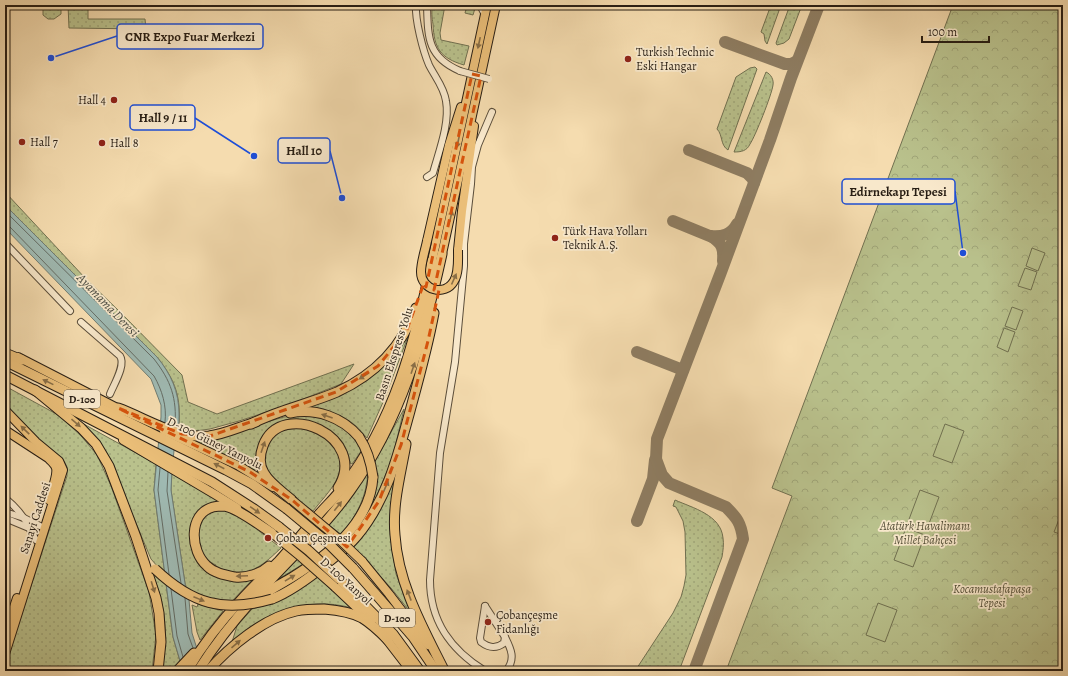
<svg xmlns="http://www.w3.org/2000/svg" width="1068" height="676" viewBox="0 0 1068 676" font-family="Alegreya,serif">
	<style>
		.grass { fill: url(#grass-dots); stroke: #707050 }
		.forest { fill: url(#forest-crowns); stroke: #707050 }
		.pitch { fill: #b9c18c; stroke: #707050 }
		.water { fill: #9fbab3; stroke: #6f7c73 }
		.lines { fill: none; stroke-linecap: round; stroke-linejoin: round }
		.shore { stroke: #646c64; stroke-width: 1 }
		.stream { stroke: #6f7c73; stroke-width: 1.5 }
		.taxiway { stroke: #8e7d62; stroke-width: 12 }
		.minor-casing { stroke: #5b4e3b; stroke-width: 8 }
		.major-casing { stroke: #281e14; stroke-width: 10 }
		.highway-casing { stroke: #281e14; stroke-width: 11 }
		.minor { stroke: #f8e8cb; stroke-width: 6 }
		.major { stroke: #eabe78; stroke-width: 8 }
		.highway { stroke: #eabe78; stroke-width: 9 }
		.minor-bridge-casing { stroke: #5b4e3b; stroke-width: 8; stroke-linecap: butt }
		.major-bridge-casing { stroke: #281e14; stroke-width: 10; stroke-linecap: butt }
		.highway-bridge-casing { stroke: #281e14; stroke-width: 11; stroke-linecap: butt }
		.minor-bridge { stroke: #f8e8cb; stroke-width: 6 }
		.major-bridge { stroke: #eabe78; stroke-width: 8 }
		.highway-bridge { stroke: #eabe78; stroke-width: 9 }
		.oneway { fill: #896e46 }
		.marked { fill: none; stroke: #d5530d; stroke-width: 3; stroke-dasharray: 8 5; stroke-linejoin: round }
		.poi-dot { fill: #8f2418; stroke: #f8e8cb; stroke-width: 1.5 }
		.labels { text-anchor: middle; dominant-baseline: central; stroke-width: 3.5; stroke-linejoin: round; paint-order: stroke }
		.shield { fill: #f8e8cb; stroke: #665b4b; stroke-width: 1 }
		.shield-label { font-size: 11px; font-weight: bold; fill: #281e14 }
		.poi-label { font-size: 12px; fill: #281e14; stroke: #f8e8cb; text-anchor: start }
		.street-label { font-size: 12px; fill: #281e14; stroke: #f8e8cb }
		.park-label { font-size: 12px; font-style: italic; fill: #544f38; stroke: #f8e8cb }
		.water-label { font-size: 13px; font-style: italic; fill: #4c4d44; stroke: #f8e8cb }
		.leader { fill: none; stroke: #1d4ed8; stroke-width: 1.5 }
		.callout-dot { fill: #1d4ed8; stroke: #f8e8cb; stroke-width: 1.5 }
		.callout { fill: #f8e8cb; stroke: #1d4ed8; stroke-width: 1.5 }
		.callout-label { font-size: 13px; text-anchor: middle; font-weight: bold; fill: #281e14 }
	</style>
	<defs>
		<pattern id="grass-dots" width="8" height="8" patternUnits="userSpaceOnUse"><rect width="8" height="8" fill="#b9c18c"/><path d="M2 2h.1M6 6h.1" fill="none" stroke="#9fa578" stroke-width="1.8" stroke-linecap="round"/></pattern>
		<pattern id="forest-crowns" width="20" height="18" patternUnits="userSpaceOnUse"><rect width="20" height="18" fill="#b9c18c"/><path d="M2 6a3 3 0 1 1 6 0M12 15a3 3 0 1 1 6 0" fill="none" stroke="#9fa578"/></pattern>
	</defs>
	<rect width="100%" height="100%" fill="#f5dcaf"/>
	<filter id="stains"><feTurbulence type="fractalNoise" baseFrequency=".005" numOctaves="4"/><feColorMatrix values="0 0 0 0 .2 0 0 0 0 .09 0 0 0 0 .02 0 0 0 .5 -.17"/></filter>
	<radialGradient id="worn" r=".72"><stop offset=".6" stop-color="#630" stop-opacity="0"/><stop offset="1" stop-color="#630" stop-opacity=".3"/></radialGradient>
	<g class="grass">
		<polygon points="43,5 61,5 61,14 54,19 48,19 43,15"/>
		<polygon points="68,5 88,5 88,19 145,19 146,29 69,28"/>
		<path d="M433 5H445L440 33 441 40 469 46 464 65C440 58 434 48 433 24 432 18 431 11 433 5Z"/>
		<polygon points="467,5 476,5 473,15 465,13"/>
		<polygon points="771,5 781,5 767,44 765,41 764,34 761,32"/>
		<polygon points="790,5 802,5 789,39 784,43 777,45 776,43"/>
		<path d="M755 67 757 69 728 150C720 145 723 135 717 129L736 77 750 68Z"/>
		<path d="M766 72C771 74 774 80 773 85 772 94 755 137 750 144 747 151 741 152 734 152Z"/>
		<path d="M5 192 86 279 119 311 182 375 188 402 217 414 354 364 341 384 288 405 239 421 210 429 195 431 183 430 179 428C181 397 176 381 157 357L5 205Z"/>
		<path d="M409 334 384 400 367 438C363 434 360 429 356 426 342 413 322 411 305 408L387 362 401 346Z"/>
		<polygon points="5,386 60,416 82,437 97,455 111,486 149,592 156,635 152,671 5,671 5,665 67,476 67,467 64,461 31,433 5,406"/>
		<polygon points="404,409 392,460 374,502 373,502 376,481 375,461"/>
		<path d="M302 415C330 418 347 426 362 450L352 464 350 463C346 436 328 425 303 423 297 423 290 421 285 422 264 425 254 449 257 467L254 471 198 443V440H215L270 421 284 417Z"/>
		<polygon points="80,422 156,464 154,490 165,575 151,559 106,452 94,436"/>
		<path d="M301 428C326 434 350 453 336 481 330 492 320 502 313 511 298 501 262 479 263 459 264 455 266 451 267 447 274 428 282 430 301 428Z"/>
		<path d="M368 470C367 498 357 513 342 535L329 525 343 507Z"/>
		<polygon points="398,470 393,553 396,574 411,613 391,588 352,546"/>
		<polygon points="172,472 221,502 191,526 208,571 253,579 232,601 215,600 186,590 171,490"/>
		<path d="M675 500C693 508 721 515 723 538 724 544 723 551 722 557L679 671H635L673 613 681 597 684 586 686 575 685 532 683 521 676 507 673 506Z"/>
		<path d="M223 508 237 514 281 548C259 569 247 579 215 567L216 565C203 560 194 541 198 528 200 523 203 518 206 514Z"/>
		<polygon points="297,559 303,564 277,580"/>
		<path d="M151 571 166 584 173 637 180 661 173 671H162C166 648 167 623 161 600 159 590 155 580 151 571Z"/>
		<path d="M316 576 352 608C304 595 269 614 232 642L237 626 252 609 263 606Z"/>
		<polygon points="198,604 223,611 200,640 197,632 192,605 197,607"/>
	</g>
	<polygon class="forest" points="953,5 1063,5 1063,671 726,671 792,496 772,488"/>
	<g class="pitch">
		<polygon points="1032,248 1045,253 1038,271 1026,266"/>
		<polygon points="1025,268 1037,272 1031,290 1018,286"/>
		<polygon points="1012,307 1023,311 1016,330 1005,326"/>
		<polygon points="1004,328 1015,332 1008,352 997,347"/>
		<polygon points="945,424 964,431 952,463 933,456"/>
		<polygon points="920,490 939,497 927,529 908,522"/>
		<polygon points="1063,509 1063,535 1054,532"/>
		<polygon points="906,528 925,535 913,567 894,560"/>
		<polygon points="878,603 897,610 885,642 866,635"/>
	</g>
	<path class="water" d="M5 205 157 357C171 374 179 392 179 414 179 421 179 427 176 433L172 469 171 490 186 590 189 600 192 633 204 671H183L173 637 154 490 161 417V405L151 379 5 228Z"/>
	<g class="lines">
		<g class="shore">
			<path d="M5 211 154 359C171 381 177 398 175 426"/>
			<path d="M5 226 10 227 154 376C162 390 167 406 165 422"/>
			<polyline points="160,468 158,490 169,574"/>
			<polyline points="168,472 167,491 181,583"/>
			<polyline points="171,589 177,636 183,657"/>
			<polyline points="185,598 188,634 193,648"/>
		</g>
		<polyline class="stream" points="1060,671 1063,664"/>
		<g class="taxiway">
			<polyline points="725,42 785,64 791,64 797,61"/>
			<polyline points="689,150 747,173 753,179 754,183"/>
			<polyline points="673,221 717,239"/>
			<path d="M723 261C724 247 722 244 711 236 722 237 731 235 737 224"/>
			<polyline points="637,352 683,370"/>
			<polyline points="637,521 653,479 655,460"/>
			<path d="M694 671 743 539C741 523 737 518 726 507L669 483 662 475 656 459 657 439 721 272 770 140 791 78 819 5"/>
		</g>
		<defs>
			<g id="minor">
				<path d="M416 5C415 20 423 51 429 65 435 77 444 87 446 101 450 123 439 151 433 173L427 177"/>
				<path d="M427 5C428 37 427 57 460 71"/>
				<polyline points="480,5 485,15"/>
				<polyline points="5,243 70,311"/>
				<path d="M81 322 120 356C126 365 114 384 110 394"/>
				<path d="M5 498C15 506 23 515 29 527"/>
				<polyline points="5,512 24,518 40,526"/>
				<polyline points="5,518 29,528 36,540"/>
				<path d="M485 606 480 638 481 642C489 648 496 649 504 643L505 637C511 649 516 659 506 671"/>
				<polyline points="485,606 505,637"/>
				<path d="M485 671C451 650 430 622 430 580L440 453 455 362 464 266V244L471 184 472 167 478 145 492 112"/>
			</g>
			<g id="major">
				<polyline points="427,241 449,145 461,107"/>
				<polyline points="458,250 462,211 474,126"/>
				<polyline points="442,254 496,5"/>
				<polyline points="432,261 487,5"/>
				<polyline points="18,357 123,411"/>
				<polyline points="5,410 36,442 59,461 63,470 5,654"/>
				<path d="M5 430 48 458C51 461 55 464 56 468 58 475 51 492 49 500"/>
				<polyline points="164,431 239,466 273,487"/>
				<polyline points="123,440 216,495 237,508"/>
				<polyline points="362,561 389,594 428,645"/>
				<polyline points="335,587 371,621"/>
				<polyline points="5,634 17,598"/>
				<polyline points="384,636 411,671"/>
			</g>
			<g id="highway">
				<polyline points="5,353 22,360"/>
				<polyline points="5,361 226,470 252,484 287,509"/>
				<polyline points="5,375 212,482 254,509 279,527"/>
				<polyline points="35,390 81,428 96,444 109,466 136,537 156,598 159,613 161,642 158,671"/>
				<path d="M118 408C148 419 176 439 209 436 225 434 241 426 256 422"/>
				<path d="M290 413C316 408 342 417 359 437"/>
				<path d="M251 424C278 410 309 404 337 392 374 375 402 347 416 308"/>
				<path d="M406 444C401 473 392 505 395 535 398 583 422 626 443 668"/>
				<path d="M292 500C283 492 270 484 264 473 259 465 260 454 263 446 281 397 370 437 338 488"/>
				<path d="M269 566C260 574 247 578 235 577 225 575 214 573 207 566 190 551 188 514 213 507 217 506 221 506 225 506 239 509 261 526 273 534"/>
				<polyline points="353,568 413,637 436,671"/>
				<polyline points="339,579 393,634 420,671"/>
				<path d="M262 596C271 589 281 584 291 578 328 555 370 524 373 477"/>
				<path d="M272 599C292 591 309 578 325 565 336 556 348 547 357 536 387 500 398 455 410 411 419 378 428 346 434 313"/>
				<polyline points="177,671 194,653"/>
				<path d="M187 671C202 646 220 622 240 601 252 588 265 575 278 562 292 547 305 530 319 514 327 505 336 497 343 487 394 422 415 341 432 261"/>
				<path d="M198 671C215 644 235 619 257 595 288 560 323 529 350 491 402 418 423 340 442 254"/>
				<path d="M208 671C229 647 264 618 296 611 305 609 314 609 324 609 336 610 351 612 362 618 372 624 380 632 388 640"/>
			</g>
		</defs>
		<use href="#minor" class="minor-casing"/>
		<use href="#major" class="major-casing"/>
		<use href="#highway" class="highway-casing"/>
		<use href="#minor" class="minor"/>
		<use href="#major" class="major"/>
		<use href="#highway" class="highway"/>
		<defs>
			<polyline id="minor-bridge" points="460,71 489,79"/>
			<g id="major-bridge">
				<path d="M427 241C425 251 421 262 421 272 421 290 445 297 454 281 459 273 458 260 458 250"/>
				<polyline points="292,500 340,540 362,561"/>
				<polyline points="273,534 301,557 335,587"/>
			</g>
			<g id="highway-bridge">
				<path d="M359 437C367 449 371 462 373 477"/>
				<polyline points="287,509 328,543 353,568"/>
				<polyline points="279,527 309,551 339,579"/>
				<path d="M155 569C192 604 223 613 272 599"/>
			</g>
		</defs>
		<use href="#minor-bridge" class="minor-bridge-casing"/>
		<use href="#major-bridge" class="major-bridge-casing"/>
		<use href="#highway-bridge" class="highway-bridge-casing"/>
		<use href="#minor-bridge" class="minor-bridge"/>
		<use href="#major-bridge" class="major-bridge"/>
		<use href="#highway-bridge" class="highway-bridge"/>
	</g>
	<defs><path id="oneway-solid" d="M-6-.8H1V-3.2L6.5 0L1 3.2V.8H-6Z"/></defs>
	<g class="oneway">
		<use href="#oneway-solid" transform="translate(479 43) rotate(102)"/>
		<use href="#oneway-solid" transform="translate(458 142) rotate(102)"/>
		<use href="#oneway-solid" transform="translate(451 216) rotate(-78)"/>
		<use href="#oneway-solid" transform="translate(454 279) rotate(-66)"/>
		<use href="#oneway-solid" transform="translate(413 368) rotate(-71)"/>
		<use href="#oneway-solid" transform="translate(364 376) rotate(147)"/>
		<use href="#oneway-solid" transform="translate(48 382) rotate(-154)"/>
		<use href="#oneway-solid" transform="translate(327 416) rotate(-161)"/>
		<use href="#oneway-solid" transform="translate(76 423) rotate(41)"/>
		<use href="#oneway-solid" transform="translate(25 430) rotate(-136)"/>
		<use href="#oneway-solid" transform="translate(263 447) rotate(-71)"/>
		<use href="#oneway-solid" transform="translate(219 466) rotate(-153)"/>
		<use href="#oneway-solid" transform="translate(386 486) rotate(-67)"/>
		<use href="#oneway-solid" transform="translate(338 506) rotate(-52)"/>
		<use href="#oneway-solid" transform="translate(255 510) rotate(35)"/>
		<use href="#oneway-solid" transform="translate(242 576) rotate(177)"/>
		<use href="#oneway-solid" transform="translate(290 578) rotate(-31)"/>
		<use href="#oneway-solid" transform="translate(153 587) rotate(73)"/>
		<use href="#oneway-solid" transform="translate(409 595) rotate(-111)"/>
		<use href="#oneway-solid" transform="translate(199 599) rotate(22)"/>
		<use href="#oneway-solid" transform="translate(236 644) rotate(-41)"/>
	</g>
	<path class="marked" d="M472 74 481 76 434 290H439L428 341 401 445 379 501 347 547 292 500 250 472 118 408 182 434 210 436 336 392 378 366 406 332 424 283 426 287Z"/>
	<g class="poi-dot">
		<circle cx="628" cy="59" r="4"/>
		<circle cx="114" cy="100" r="4"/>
		<circle cx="22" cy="142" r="4"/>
		<circle cx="102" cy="143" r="4"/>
		<circle cx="555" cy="238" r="4"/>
		<circle cx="268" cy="538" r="4"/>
		<circle cx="488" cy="622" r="4"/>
	</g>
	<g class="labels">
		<g class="shield">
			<rect x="64" y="390" width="36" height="18" rx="3"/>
			<rect x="379" y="609" width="36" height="18" rx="3"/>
		</g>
		<g class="shield-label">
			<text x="82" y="399">D-100</text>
			<text x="397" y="618">D-100</text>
		</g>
		<g class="poi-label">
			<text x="636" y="52">Turkish Technic<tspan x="636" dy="14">Eski Hangar</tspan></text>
			<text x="106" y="100" text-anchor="end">Hall 4</text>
			<text x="30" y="142">Hall 7</text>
			<text x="110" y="143">Hall 8</text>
			<text x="563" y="231">Türk Hava Yolları<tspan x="563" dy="14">Teknik A.Ş.</tspan></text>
			<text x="276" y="538">Çoban Çeşmesi</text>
			<text x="496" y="615">Çobançeşme<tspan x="496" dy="14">Fidanlığı</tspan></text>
		</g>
		<g class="street-label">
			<text transform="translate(394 354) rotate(-72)">Basın Ekspress Yolu</text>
			<text transform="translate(215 443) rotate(26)">D-100 Güney Yanyolu</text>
			<text transform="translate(35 518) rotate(-72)">Sanayi Caddesi</text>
			<text transform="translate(346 581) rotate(42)">D-100 Yanyol</text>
		</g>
		<g class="park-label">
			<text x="925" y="526">Atatürk Havalimanı<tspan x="925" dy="14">Millet Bahçesi</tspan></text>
			<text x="992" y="589">Kocamustafapaşa<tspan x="992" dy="14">Tepesi</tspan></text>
		</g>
		<g class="water-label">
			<text transform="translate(108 305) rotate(46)">Ayamama Deresi</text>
		</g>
	</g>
	<path class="leader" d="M51 58L117 36M254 156L195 118M342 198L330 151M963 253L955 191"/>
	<g class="callout-dot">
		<circle cx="51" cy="58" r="4"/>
		<circle cx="254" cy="156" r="4"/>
		<circle cx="342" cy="198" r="4"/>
		<circle cx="963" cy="253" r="4"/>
	</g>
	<g class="callout">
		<rect x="117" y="24" width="146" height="25" rx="4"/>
		<rect x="130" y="105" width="65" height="25" rx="4"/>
		<rect x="278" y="138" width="52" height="25" rx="4"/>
		<rect x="842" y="179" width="113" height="25" rx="4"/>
	</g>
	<g class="callout-label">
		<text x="190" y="41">CNR Expo Fuar Merkezi</text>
		<text x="163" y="122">Hall 9 / 11</text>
		<text x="304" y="155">Hall 10</text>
		<text x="898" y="196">Edirnekapı Tepesi</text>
	</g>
	<rect width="1068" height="676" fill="none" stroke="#f5dcaf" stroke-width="20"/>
	<rect x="6" y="6" width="1056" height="664" fill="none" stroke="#281e14" stroke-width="2"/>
	<rect x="10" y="10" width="1048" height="656" fill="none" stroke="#281e14"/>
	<path d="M922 36v6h67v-6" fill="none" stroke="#281e14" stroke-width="2"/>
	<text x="928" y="36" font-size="12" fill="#281e14" stroke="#f8e8cb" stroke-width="3" paint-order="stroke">100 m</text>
	<rect width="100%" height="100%" filter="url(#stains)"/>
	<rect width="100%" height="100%" fill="url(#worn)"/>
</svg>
